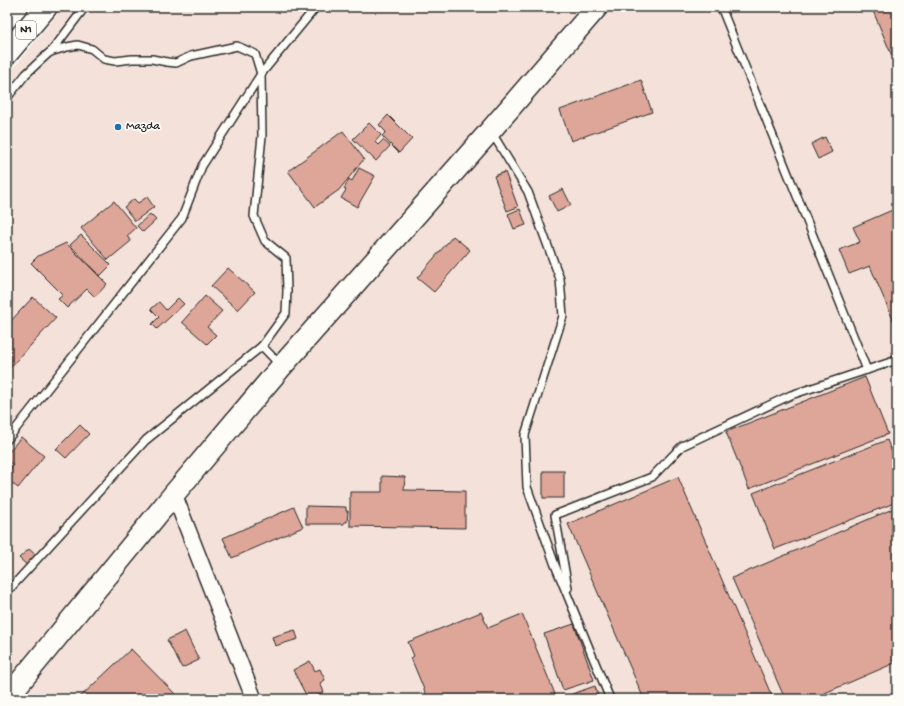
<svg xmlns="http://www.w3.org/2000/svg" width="904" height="706" viewBox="0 0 904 706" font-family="'Gochi Hand',sans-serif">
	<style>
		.built { fill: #f4e2da }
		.building { fill: #dea698; stroke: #2b2b2b }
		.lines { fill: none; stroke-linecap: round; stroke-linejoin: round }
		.lane-casing { stroke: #2b2b2b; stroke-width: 10 }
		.street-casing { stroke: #2b2b2b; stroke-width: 18 }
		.secondary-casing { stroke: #2b2b2b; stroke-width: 24 }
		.highway-casing { stroke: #2b2b2b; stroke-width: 25 }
		.lane { stroke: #fdfcf7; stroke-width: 7 }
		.street { stroke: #fdfcf7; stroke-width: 15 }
		.secondary { stroke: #fdfcf7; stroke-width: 21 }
		.highway { stroke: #fdfcf7; stroke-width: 22 }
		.poi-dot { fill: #1f6fb2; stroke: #fdfcf7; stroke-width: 1.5 }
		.labels { text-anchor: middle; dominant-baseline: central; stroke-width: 3.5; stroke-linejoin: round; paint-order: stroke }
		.shield { fill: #fdfcf7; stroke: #6a6a68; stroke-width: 1 }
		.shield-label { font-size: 11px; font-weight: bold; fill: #2b2b2b }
		.poi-label { font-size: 12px; fill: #2b2b2b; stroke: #fdfcf7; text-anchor: start }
	</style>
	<rect width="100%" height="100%" fill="#fdfcf7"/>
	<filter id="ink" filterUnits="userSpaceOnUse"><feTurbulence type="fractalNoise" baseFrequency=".025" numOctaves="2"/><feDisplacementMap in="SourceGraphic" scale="8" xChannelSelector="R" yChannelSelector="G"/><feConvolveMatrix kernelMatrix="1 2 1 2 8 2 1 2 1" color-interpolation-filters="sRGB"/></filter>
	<g filter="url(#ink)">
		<polygon class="built" points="63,7 897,7 897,699 7,699 7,76"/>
		<g class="building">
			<polygon points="883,7 897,7 897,54 892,56 873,11"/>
			<polygon points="641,80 652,112 571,141 560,110"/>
			<polygon points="388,115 412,139 399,153 382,136 386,132 379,125"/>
			<polygon points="369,123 381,135 375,142 378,145 383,140 390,146 376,161 353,139"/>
			<polygon points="343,131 364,159 339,190 315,207 288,171"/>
			<polygon points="825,137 832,152 818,159 811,144"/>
			<polygon points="359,168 375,176 357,207 341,198 346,190 344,189 349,179 352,181"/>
			<polygon points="505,172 518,207 507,211 494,176"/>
			<polygon points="563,189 571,205 557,212 549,196"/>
			<polygon points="147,197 154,207 135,221 124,207 134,199 138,203"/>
			<polygon points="114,201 136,228 127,236 131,241 108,260 81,228"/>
			<polygon points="897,208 897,329 870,266 849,274 839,250 860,242 853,227"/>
			<polygon points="520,209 526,225 514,229 508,214"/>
			<polygon points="150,214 156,220 143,232 137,226"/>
			<polygon points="81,235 111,265 100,276 70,245"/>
			<polygon points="453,236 470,250 434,292 417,278"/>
			<polygon points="66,243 107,284 95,297 87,289 67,308 58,299 63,295 31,263 38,256"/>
			<polygon points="228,268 255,292 238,310 211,286"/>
			<polygon points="205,296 222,311 207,327 216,335 207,344 182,322"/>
			<polygon points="33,297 56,318 7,371 7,325"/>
			<polygon points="178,298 184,304 157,329 152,324 159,317 151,309 159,302 166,310"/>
			<polygon points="865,377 888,434 749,489 726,432"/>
			<polygon points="80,425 89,434 66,458 56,449"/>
			<polygon points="21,437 44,456 18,488 7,479 7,472 13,465 7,460 7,454"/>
			<polygon points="887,440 897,465 897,502 775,549 753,493"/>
			<rect x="543" y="471" width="21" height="27"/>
			<polygon points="382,476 405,477 404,490 465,491 465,528 350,526 350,492 382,492"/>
			<polygon points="678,477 773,699 644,699 568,524"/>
			<polygon points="306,506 346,507 346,511 348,511 347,522 344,522 344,524 306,524"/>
			<polygon points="294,507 303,527 232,558 223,538"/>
			<polygon points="897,507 897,662 811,699 785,699 732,578"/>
			<polygon points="29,549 38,557 29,567 19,558"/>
			<polygon points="481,612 488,628 522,614 557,699 428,699 411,658 414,656 408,642"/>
			<polygon points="574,624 594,680 563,690 544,634"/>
			<polygon points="295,630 298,639 275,646 272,637"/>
			<polygon points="185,631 199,660 182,668 167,640"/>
			<polygon points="131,649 180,699 78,699"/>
			<polygon points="310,661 315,671 320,669 325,680 320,683 324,692 311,699 308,699 293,670"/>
			<polygon points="595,686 599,699 574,699 572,694"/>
		</g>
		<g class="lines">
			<defs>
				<g id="lane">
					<polyline points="721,7 867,370"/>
					<polyline points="51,52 85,7"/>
					<polyline points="7,98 26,74 40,61 50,52 67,47 78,45 92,49 104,59 115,61 132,59 152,59 167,62 176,63 191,56 237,46 255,54 261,74 262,136 254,216 265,241 286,258 287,291 286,313 262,346 146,440 7,592"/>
					<polyline points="492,133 528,192 560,279 563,316 525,435 527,487 555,565 610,699"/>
					<polyline points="262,346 281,366"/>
					<polyline points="7,440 182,218 202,166 261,74 316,7"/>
					<polyline points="568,588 555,515 652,477 682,446 791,395 897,360"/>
				</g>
				<polyline id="street" points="174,494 254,699"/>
				<polyline id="secondary" points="7,698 174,494 281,367 490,131 597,7"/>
				<polyline id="highway" points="7,53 46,7"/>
			</defs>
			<use href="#lane" class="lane-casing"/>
			<use href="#street" class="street-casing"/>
			<use href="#secondary" class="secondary-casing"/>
			<use href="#highway" class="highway-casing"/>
			<use href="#lane" class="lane"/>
			<use href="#street" class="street"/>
			<use href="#secondary" class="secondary"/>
			<use href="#highway" class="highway"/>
		</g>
	</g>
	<circle class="poi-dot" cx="118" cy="127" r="4"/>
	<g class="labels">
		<rect class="shield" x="16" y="21" width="20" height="18" rx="3"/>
		<g class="shield-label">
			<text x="26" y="30">N1</text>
		</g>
		<g class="poi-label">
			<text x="126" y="127">Mazda</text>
		</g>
	</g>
	<rect width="904" height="706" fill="none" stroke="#fdfcf7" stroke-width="24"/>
	<rect x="12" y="12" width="880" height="682" fill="none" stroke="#2b2b2b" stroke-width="1.5" filter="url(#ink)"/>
</svg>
